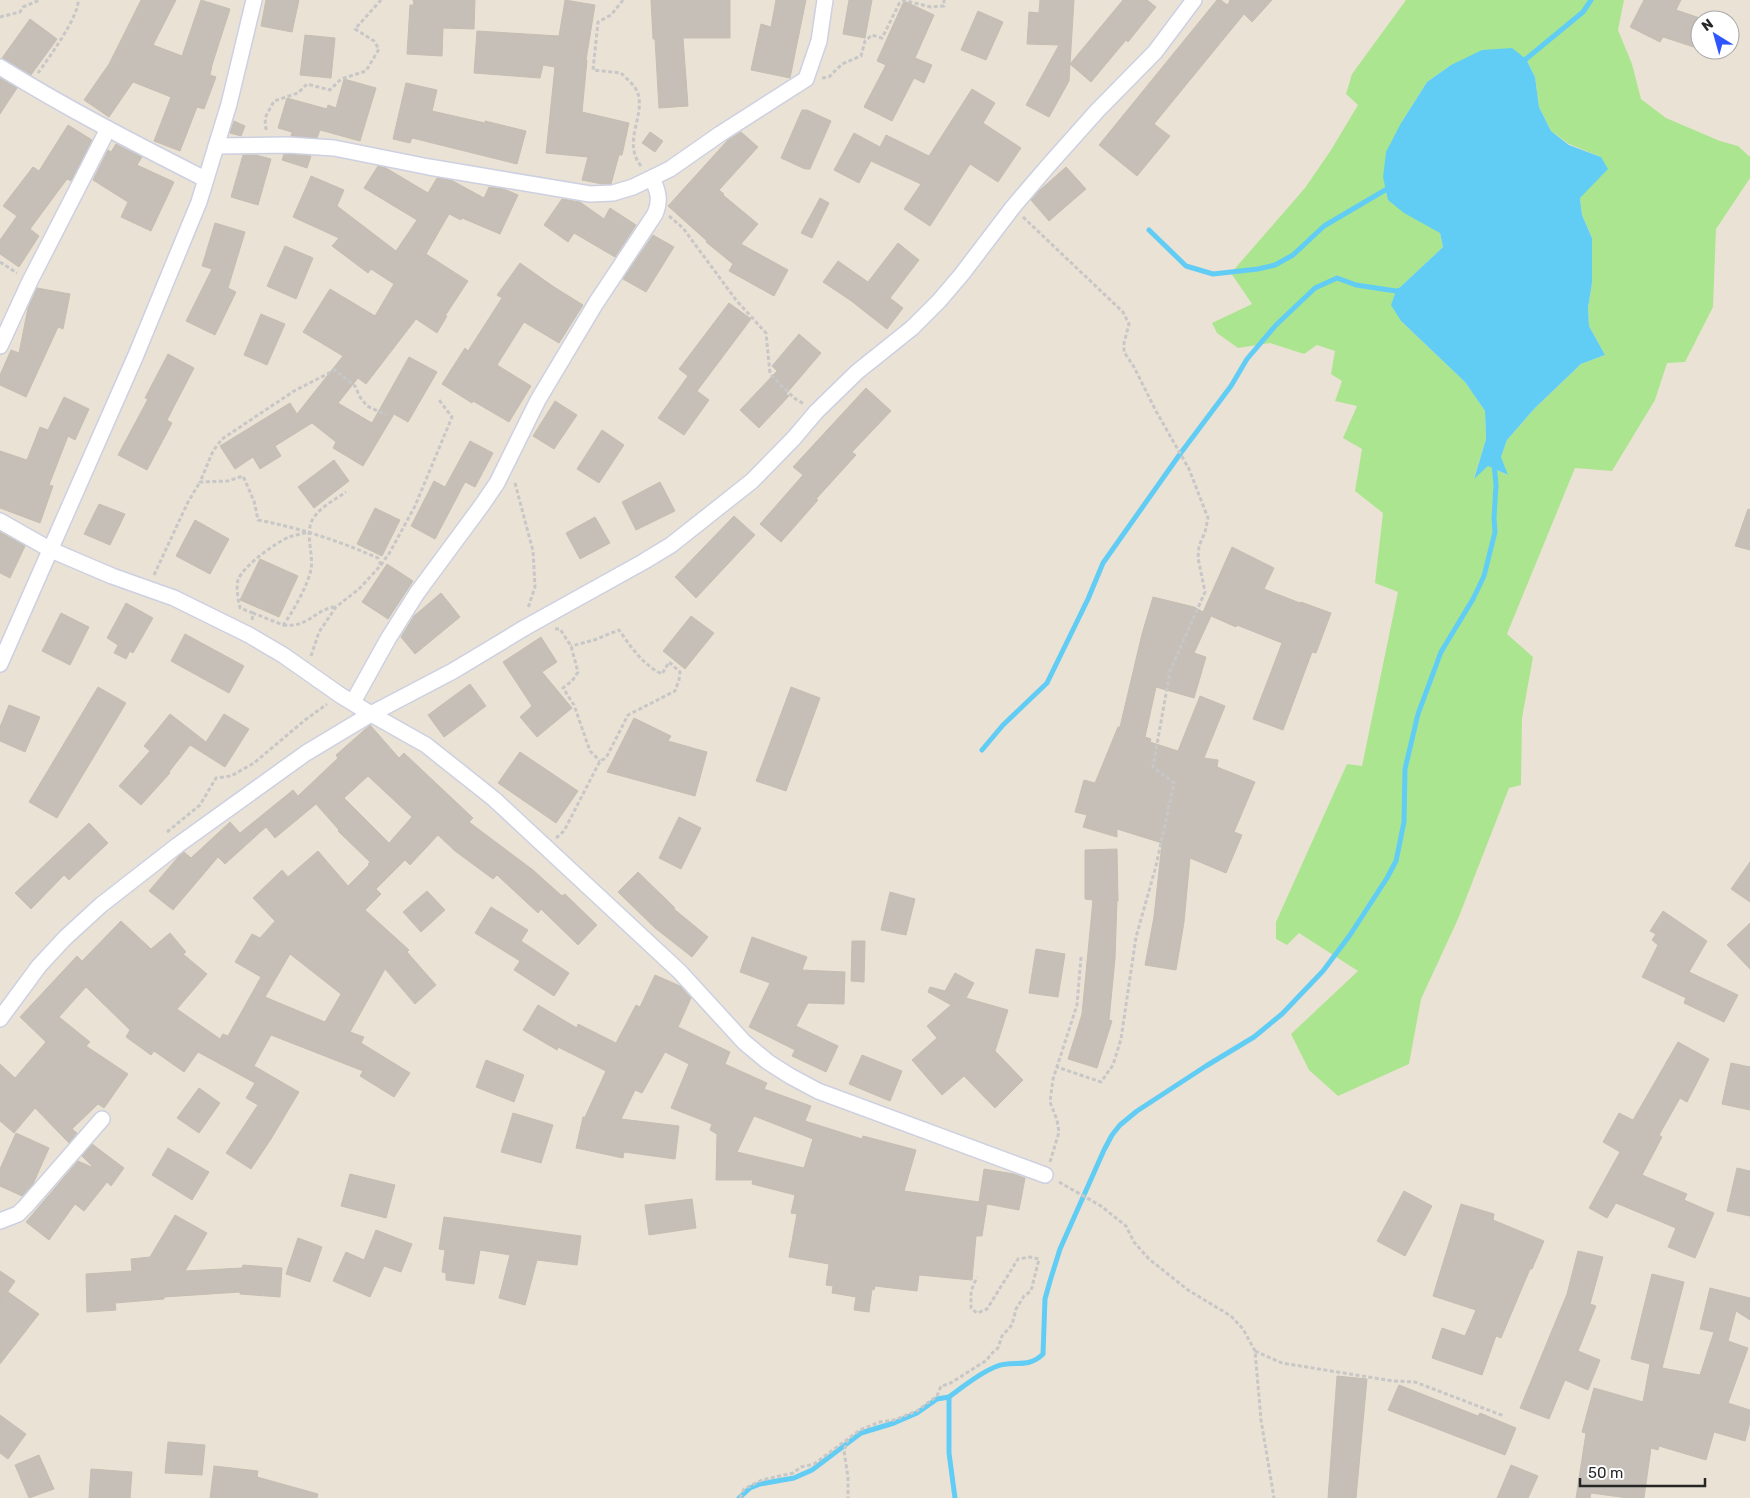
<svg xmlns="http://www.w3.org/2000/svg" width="1750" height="1498" viewBox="0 0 1750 1498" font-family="Rubik,sans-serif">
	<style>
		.green { fill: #ace58f; fill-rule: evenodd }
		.water { fill: #62cdf4 }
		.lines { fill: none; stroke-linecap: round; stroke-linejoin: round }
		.stream { stroke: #62cdf4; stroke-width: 5 }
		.building { fill: #c5bfb7; stroke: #c5beb1; fill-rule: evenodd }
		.minor-casing { stroke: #ccd0e1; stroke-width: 18 }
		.path { stroke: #c7c7c7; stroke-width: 3; stroke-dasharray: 4 2.5; stroke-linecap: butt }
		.minor { stroke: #fff; stroke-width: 15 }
	</style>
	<rect width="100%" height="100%" fill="#ebe2d6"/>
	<path class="green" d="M1406 0H1624L1618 30 1632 64 1641 99 1666 118 1720 141 1738 146 1750 157V178L1716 229 1713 307 1685 362 1667 363 1655 400 1612 471 1575 468 1507 634 1533 657 1522 718 1521 785 1509 788 1458 919 1421 999 1409 1064 1338 1096 1309 1070 1291 1034 1358 971 1299 933 1287 945 1276 939V922L1347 764 1362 766 1398 592 1375 583 1383 513 1355 491 1362 449 1343 438 1357 406 1335 401 1342 381 1331 374 1335 351 1317 345 1304 354 1270 343 1238 348 1217 333 1212 323 1252 304 1231 273 1305 188 1331 150 1358 105 1346 94 1352 74ZM1526 59 1535 77 1539 107 1551 131 1569 144 1601 157 1580 198 1582 215 1592 238V283L1588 308 1589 326 1605 355 1581 364 1535 408 1507 440 1501 457 1507 475 1487 465 1474 478 1486 439 1485 411 1465 382 1401 321 1396 291 1443 247 1440 233 1401 123 1427 82 1451 65Z"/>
	<polygon class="water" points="1512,48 1526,59 1535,77 1539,107 1551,131 1569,145 1601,157 1608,169 1580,198 1582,215 1592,238 1592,283 1588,308 1589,326 1605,355 1581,364 1535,408 1507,440 1501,457 1508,475 1488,466 1474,479 1486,439 1485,411 1465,382 1401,321 1391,305 1396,291 1443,247 1440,233 1404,213 1388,200 1383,177 1386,152 1401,123 1427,82 1451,65 1482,50"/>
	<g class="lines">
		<g class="stream">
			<polyline points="1522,64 1526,59 1583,12 1591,0"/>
			<polyline points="1149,230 1186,266 1213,274 1258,269 1275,265 1293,255 1324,226 1392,186"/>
			<polyline points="982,750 1003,725 1047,683 1088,599 1103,563 1180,454 1231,386 1247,359 1276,325 1315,288 1337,278 1356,285 1396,291 1401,290"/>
			<polyline points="739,1498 750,1488 760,1484 794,1478 812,1470 861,1433 894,1423 917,1413 937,1399 949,1397"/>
			<path d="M955 1498 949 1453V1397C964 1386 978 1374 995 1367 1013 1359 1027 1370 1043 1354L1045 1299 1050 1281 1060 1249 1104 1150 1112 1135 1120 1125 1137 1111 1206 1066 1254 1037 1282 1014 1323 971 1350 935 1387 878 1396 861 1404 822 1405 769 1418 714 1441 652 1473 599 1484 576 1495 532 1494 518 1496 485 1494 463"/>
		</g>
	</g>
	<g class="building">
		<polygon points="141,0 176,0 153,45 182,56 201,0 230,9 212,65 210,75 216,77 204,109 197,107 180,151 154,141 171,97 133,82 109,117 84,100 109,64"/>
		<polygon points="266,0 299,0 292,32 261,26"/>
		<polygon points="413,0 475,0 474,29 443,28 442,56 407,54 410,5 414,5"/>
		<polygon points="565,0 595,5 586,60 587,60 582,112 629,123 622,155 619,155 611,184 602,184 582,180 588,157 546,153 555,67 543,65 540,78 474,73 477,31 559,36"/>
		<polygon points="651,0 730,0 730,38 683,38 688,106 659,108 655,39 653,39"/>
		<polygon points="776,0 806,0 790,78 751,70 761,24 771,27"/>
		<polygon points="849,0 872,0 865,38 843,34"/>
		<polygon points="1040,0 1074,0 1069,81 1049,117 1026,105 1059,45 1027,44 1029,12 1039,13"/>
		<polygon points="1123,0 1147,0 1156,7 1128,42 1126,40 1091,82 1070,64"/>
		<polygon points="1217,0 1221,0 1227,5 1230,1 1229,0 1272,0 1252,22 1244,14 1154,124 1170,136 1137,176 1099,145"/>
		<polygon points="1644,0 1681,0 1676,10 1700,18 1700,49 1663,37 1660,42 1630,27"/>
		<polygon points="904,1 934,15 915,58 932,65 924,83 914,78 892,121 864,107 886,65 877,61"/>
		<polygon points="978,11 1003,22 986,60 961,50"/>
		<polygon points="30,19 57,39 31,75 2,58"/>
		<polygon points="305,35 335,38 331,78 300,75"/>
		<polygon points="0,78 17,88 0,114"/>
		<polygon points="344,79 376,88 360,141 320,130 317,138 291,136 292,132 278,128 287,98 327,109 328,105 336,108"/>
		<polygon points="406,83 437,90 432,111 485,123 485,121 526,131 517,164 412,138 410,143 393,139"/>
		<polygon points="972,89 995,103 983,123 1021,148 998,182 970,164 930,226 904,209 921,184 871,161 859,183 834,170 854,133 880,147 886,135 929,156"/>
		<polygon points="802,110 807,110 831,121 810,169 805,169 781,158"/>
		<polygon points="234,121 245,126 241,136 230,133"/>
		<polygon points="68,125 92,140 71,181 67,179 30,229 39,236 19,267 0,254 0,240 17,216 3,206 33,167 39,171"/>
		<polygon points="650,132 663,141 655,152 642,143"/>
		<polygon points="741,132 758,147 719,190 724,194 723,195 758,224 741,244 788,270 774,296 729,271 733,264 706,242 707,241 668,206 728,140"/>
		<polygon points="116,144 142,157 137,165 174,182 151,231 121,217 128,202 93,180 108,150 111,152"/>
		<polygon points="284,154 288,154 311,156 307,168 282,160"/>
		<polygon points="243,155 256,155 271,159 258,205 231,197"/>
		<polygon points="378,166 386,168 428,193 437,178 451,180 484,198 489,187 504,189 518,195 500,234 462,218 461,220 449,214 426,254 468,281 445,316 447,316 437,333 416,319 366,384 358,378 338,403 372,423 409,357 437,372 408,422 394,414 363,466 333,448 336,442 312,423 275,446 281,456 260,469 253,457 235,469 220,446 290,403 297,414 343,356 303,332 330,289 375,316 394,284 371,269 368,273 332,246 339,238 293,217 311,176 344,190 337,206 396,251 417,220 364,188"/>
		<polygon points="1066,167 1086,189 1049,221 1031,200 1040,190"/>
		<polygon points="820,198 829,203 812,238 801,233"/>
		<polygon points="562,199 580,202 604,219 610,208 636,225 615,257 574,233 568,242 544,225"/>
		<polygon points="215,223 245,232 228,288 236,292 215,335 186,321 212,269 202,266"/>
		<polygon points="653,235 674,247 646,292 623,279"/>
		<polygon points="898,243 919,260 890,298 903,308 887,329 850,300 823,282 838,261 868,282"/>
		<polygon points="285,246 313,258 296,299 267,286"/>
		<polygon points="520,263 554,287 583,305 559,343 524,322 497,365 531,386 509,422 473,401 472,403 442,384 465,348 468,351 502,298 497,295"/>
		<polygon points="37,288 70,294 63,329 58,327 26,397 0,385 0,375 11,350 19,353 28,308"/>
		<polygon points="729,303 751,319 697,391 709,400 684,435 658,418 688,376 679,369"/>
		<polygon points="261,314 285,324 267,365 244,355"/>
		<polygon points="799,334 821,353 786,394 789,396 759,428 740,410 777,371 772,366"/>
		<polygon points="168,354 194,368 167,420 172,423 147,470 118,455 148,399 145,398"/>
		<polygon points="866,388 891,411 852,452 856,455 816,499 818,500 781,542 760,524 803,475 793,467"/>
		<polygon points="64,397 89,409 75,440 68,436 49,485 53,486 40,523 0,508 0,451 27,460 40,427 48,430"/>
		<polygon points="555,401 577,415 554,449 533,436"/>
		<polygon points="602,430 624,445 599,483 577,469"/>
		<polygon points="470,441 493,453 475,487 465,482 435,539 411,526 434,481 445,487"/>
		<polygon points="334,460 349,481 314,508 298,487"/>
		<polygon points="660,482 675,511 636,530 622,502"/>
		<polygon points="99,504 125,514 110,545 84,534"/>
		<polygon points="375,508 400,520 382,556 357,544"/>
		<polygon points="1748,509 1750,510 1750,550 1735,546"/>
		<polygon points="734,516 755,535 696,598 675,577"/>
		<polygon points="595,517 610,543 580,559 566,533"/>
		<polygon points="195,520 229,539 210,574 176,556"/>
		<polygon points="0,532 25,546 10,578 0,573"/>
		<polygon points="1232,547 1274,568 1264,589 1300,603 1301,602 1331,613 1316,653 1312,652 1283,730 1253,719 1282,643 1237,625 1236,627 1211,616 1194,653 1206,657 1194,698 1156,687 1145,737 1151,739 1150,742 1178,751 1200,696 1225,706 1204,758 1218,760 1217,767 1255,782 1234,832 1242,835 1226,873 1190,858 1184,922 1176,970 1145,965 1154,917 1162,843 1117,829 1117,837 1083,827 1087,815 1075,812 1084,780 1095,783 1118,727 1120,727 1142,634 1153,597 1194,607 1203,612"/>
		<polygon points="260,559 298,576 279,617 240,600"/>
		<polygon points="387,564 413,581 388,619 362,602"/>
		<polygon points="441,593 460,617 415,654 401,637 414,616"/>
		<polygon points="126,603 153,618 133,653 130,651 126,659 114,653 118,645 107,638"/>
		<polygon points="61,613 89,627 70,665 42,651"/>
		<polygon points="691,616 714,633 685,669 663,651"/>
		<polygon points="185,634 244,666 229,693 171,661"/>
		<polygon points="541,637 557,662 542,672 572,708 537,737 520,717 532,706 503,662"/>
		<polygon points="470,684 486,706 444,737 428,715"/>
		<polygon points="98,687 126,703 57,818 29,802"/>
		<polygon points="791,687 820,698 786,791 756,781"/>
		<polygon points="9,705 40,717 25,752 0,741 0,727"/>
		<polygon points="170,714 206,742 224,714 249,729 225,767 190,745 169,772 170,773 141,805 119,786 150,751 144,746"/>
		<polygon points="634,718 671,736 668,741 707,752 695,796 607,772"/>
		<path d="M370 725 399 758 404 753 473 818 469 822 533 870 562 896 565 894 597 925 578 945 541 909 538 913 497 875 493 879 455 851 438 835 410 865 405 860 376 889 381 894 365 910 409 950 407 952 436 985 415 1004 385 969 350 1032 364 1037 361 1043 410 1073 394 1097 360 1076 363 1071 271 1035 254 1066 299 1092 271 1139 251 1169 226 1153 258 1105 246 1098 255 1083 198 1052 184 1072 154 1051 151 1055 126 1037 130 1030 86 987 59 1017 90 1042 86 1046 128 1074 104 1108 98 1104 72 1129 77 1133 69 1143 35 1108 14 1133 0 1121V1064L15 1078 46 1042 20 1017 77 956 82 961 121 921 151 949 170 933 186 952 183 954 207 974 177 1009 220 1039 223 1034 228 1036 261 977 235 962 252 934 260 938 275 921 253 898 282 870 288 877 318 851 348 886 369 865 368 864 370 862 338 831 339 830 316 804 275 838 266 827 225 864 218 857 173 910 149 891 179 856 184 852 191 858 230 822 240 833 293 790 298 796 338 758 336 755ZM368 776 412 817 389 843 344 798ZM290 954 341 994 325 1022 265 997Z"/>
		<polygon points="520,752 578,791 556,823 498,783"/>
		<polygon points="679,817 701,828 681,869 659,858"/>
		<polygon points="89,823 108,843 69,880 64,875 31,909 15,893"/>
		<polygon points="1117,849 1118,901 1117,901 1115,959 1109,1020 1112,1021 1097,1068 1068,1059 1082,1014 1093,900 1085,899 1085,850"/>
		<polygon points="1750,862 1750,902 1731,889"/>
		<polygon points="638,872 675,908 674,909 708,937 692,957 655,928 618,892"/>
		<polygon points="427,891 445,910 421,932 403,912"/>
		<polygon points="890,892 915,899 906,935 881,930"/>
		<polygon points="491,907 528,930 521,941 569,973 554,996 514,970 520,961 475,933"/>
		<polygon points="1663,911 1707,941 1689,972 1738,995 1724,1022 1684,1003 1686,998 1642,977 1658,945 1652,940 1656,934 1650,931"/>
		<polygon points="1750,923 1750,969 1727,945"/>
		<polygon points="752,937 807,957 802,970 845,972 844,1004 808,1003 796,1026 838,1046 826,1072 792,1056 795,1050 749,1027 770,983 740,972"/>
		<polygon points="852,941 865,941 864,982 851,981"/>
		<polygon points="1036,949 1065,954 1058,997 1029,993"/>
		<polygon points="955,973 974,983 966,998 1008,1010 995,1051 1023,1080 995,1108 964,1076 942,1095 912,1060 937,1038 927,1026 951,1005 928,992 930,987 945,991"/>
		<path d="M655 975 680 986 691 998 678 1027 730 1052 725 1064 767 1083 764 1089 811 1106 805 1121 862 1139 863 1136 916 1150 904 1191 979 1202 984 1169 1014 1174 1025 1178 1019 1210 987 1204 982 1236H976L972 1280 919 1275 917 1291 875 1286 874 1290 872 1289 869 1312 854 1310 856 1297 832 1293 833 1286 826 1285 829 1264 789 1257 797 1214 791 1213 795 1195 752 1184 753 1180H716L717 1134 710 1130 712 1124 671 1108 689 1064 665 1052 642 1093 635 1090 621 1119 679 1126 675 1159 624 1152 623 1158 576 1148 583 1117H585L606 1071 558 1047 557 1050 523 1030 538 1005 577 1028 578 1024 616 1043 636 1005 640 1007ZM754 1116 813 1139 804 1168 737 1152Z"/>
		<polygon points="1678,1042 1709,1059 1687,1102 1680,1098 1659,1135 1662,1137 1642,1175 1687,1194 1684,1200 1714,1213 1695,1258 1668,1247 1676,1228 1616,1203 1607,1218 1589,1208 1620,1152 1603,1142 1619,1113 1633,1120"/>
		<polygon points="862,1055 902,1071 890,1101 849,1084"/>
		<polygon points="486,1060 524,1075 514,1102 476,1087"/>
		<polygon points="1731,1063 1750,1067 1750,1110 1722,1104"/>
		<polygon points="199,1088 220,1103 199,1133 177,1118"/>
		<polygon points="513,1113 553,1125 541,1163 501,1152"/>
		<polygon points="16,1133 49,1148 33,1184 22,1196 0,1186 0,1169"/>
		<polygon points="92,1144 124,1168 111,1186 107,1182 84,1211 75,1204 49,1240 26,1222 78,1161 94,1168 82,1156"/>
		<polygon points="168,1148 209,1172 192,1200 152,1175"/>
		<polygon points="1737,1168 1750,1171 1750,1216 1727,1211"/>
		<polygon points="350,1174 395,1185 386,1218 341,1206"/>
		<polygon points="1404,1191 1432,1206 1405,1256 1377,1241"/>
		<polygon points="692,1199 696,1228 649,1235 645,1205"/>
		<polygon points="1461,1204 1494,1214 1493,1220 1544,1241 1532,1269 1530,1269 1501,1338 1496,1336 1482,1375 1432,1358 1442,1328 1465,1336 1476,1310 1433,1296"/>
		<polygon points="175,1215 207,1233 185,1271 242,1268 243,1265 282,1268 280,1297 240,1294 240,1292 164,1297 164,1299 115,1303 116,1310 87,1312 86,1274 132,1271 131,1259 150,1257"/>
		<polygon points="444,1217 581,1236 577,1265 537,1260 525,1305 499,1298 510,1255 480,1250 474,1284 446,1280 446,1273 442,1272 445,1250 439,1249"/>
		<polygon points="376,1230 412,1244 401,1272 384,1266 370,1297 333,1281 346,1252 364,1260"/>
		<polygon points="298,1238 322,1247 310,1282 286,1274"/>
		<polygon points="1578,1251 1603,1257 1590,1304 1596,1306 1578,1351 1600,1360 1588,1390 1565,1380 1549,1419 1520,1408 1567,1294"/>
		<polygon points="0,1271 15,1281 0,1303"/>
		<polygon points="1652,1274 1684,1282 1662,1368 1700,1375 1714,1332 1700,1329 1710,1288 1750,1298 1750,1320 1736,1311 1728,1341 1748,1348 1728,1403 1750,1410 1750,1422 1745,1441 1714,1432 1706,1460 1659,1446 1658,1450 1651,1448 1644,1498 1628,1498 1591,1493 1590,1498 1576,1498 1586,1433 1582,1432 1594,1388 1643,1402 1650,1364 1631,1359"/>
		<polygon points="8,1292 39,1314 0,1364 0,1303"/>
		<polygon points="1337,1376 1367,1379 1356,1498 1328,1498"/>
		<polygon points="1399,1385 1478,1416 1480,1413 1516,1428 1505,1455 1388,1410"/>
		<polygon points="0,1415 26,1434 8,1459 0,1453"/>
		<polygon points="168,1442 205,1445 202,1475 165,1473"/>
		<polygon points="39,1455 54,1489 29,1498 15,1465"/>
		<polygon points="1511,1465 1538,1476 1528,1498 1497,1498"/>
		<polygon points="214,1466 258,1471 257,1477 318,1494 317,1498 210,1498"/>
		<polygon points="91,1469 132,1472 130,1498 89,1498"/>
	</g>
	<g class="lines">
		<defs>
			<g id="minor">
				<path d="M0 67C66 108 136 144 205 179"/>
				<polyline points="216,146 288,145 334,148 429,167 590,194 613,193 633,187 670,169 720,134 806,79 819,41 825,0"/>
				<polyline points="0,346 30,281 108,129"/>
				<polyline points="0,521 51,550 112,576 174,598 249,635 283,655 340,695 371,714 453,671 526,627 643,562 671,545 752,481 794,438 816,412 857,372 912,328 939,301 962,274 1013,207 1048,166 1097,111 1155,52 1194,0"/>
				<polyline points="0,664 136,355 199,202 229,104 254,0"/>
				<path d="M353 702 388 639 417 593 482 505 497 483 538 400 596 303 655 214C661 200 658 191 652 178"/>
				<polyline points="0,1019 39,966 65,938 101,905 178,845 306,753 371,714 426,745 494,799 680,972 744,1042 768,1062 790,1076 818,1091 1045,1175"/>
				<polyline points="0,1221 18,1214 26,1206 102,1119"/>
			</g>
		</defs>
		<use href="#minor" class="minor-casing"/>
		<g class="path">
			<path d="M623 0 611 15 598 22 593 70 621 73C626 78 636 86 638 94 645 117 622 142 641 166"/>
			<polyline points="902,0 931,7 944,6 944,0"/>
			<polyline points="0,17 20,12 23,7 40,0"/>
			<path d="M38 73C48 59 80 15 78 0"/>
			<polyline points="822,78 829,77 842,64 861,56 865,41 872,35 882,38 901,0"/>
			<polyline points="266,130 265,118 274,101 298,93 307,84 330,90 341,79 366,71 379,49 374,41 355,29 381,0"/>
			<polyline points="669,216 683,228 736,300 766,333 770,374 794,398 804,404"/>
			<polyline points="1023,217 1123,312 1129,324 1124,343 1124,352 1134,367 1156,411 1189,469 1208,518 1205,532 1199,546 1198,558 1205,592 1170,671 1153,767 1174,783 1156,866 1136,937 1121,1039 1113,1065 1101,1082 1057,1067"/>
			<polyline points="0,262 17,273"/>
			<polyline points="515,483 533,551 535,587 528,608"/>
			<path d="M381 565 378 558C339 541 300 528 258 520L254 501 243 476 228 481 200 482 213 451 222 439 294 391 335 370 355 386 360 397 367 406 386 415"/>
			<polyline points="154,575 188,502 200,482"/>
			<path d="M253 613 240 608C238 599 236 589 238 580 243 566 275 543 289 537 295 535 302 534 308 532"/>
			<path d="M252 620 253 613 283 625C292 614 309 583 311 569 314 553 303 530 315 516 322 506 336 499 346 492"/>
			<path d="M283 625C309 628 313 610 335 607"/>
			<polyline points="555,629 560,629 571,646 578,672 572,681 563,688 574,705 590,751 600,761"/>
			<polyline points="311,656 319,632 336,607 360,588 381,565 390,552 415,506 452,417 439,400"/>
			<polyline points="167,832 200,805 216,778 231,776 254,763 305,720 327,704"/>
			<path d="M556 838 564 831 600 761 606 758 628 715 675 691 679 680 680 672 669 662 662 674C643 665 631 647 619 630L594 640 571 646"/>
			<polyline points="1050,1162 1059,1132 1057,1120 1050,1102 1053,1079 1077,1005 1081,957"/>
			<polyline points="1059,1182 1101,1206 1126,1226 1134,1242 1149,1259 1188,1290 1231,1316 1243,1329 1255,1351 1261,1420 1274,1498"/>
			<polyline points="1255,1351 1282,1363 1393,1381 1415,1382 1504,1416"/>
			<polyline points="848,1439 844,1451 848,1477 848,1498"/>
			<polyline points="740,1498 744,1489 762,1480 793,1473 801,1467 814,1464 860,1430 880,1422 894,1420 917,1411 937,1396 941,1386 949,1384 987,1360 991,1354 998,1348 1002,1336 1012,1325 1016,1309 1024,1296 1031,1291 1039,1259 1030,1257 1018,1259 987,1309 977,1313 971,1308 971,1291 977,1277"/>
		</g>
		<use href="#minor" class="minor"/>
	</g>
	<g transform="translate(1715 35) rotate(323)"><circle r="24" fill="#ffffff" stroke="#a8a8a8"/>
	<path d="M0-4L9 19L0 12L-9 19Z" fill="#2f55ff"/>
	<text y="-8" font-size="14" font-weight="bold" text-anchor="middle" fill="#262626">N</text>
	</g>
	<path d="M1580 1478v8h125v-8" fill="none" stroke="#262626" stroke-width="2.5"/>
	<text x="1588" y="1478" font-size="15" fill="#262626" stroke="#ffffff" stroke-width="4" paint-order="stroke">50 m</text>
</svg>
